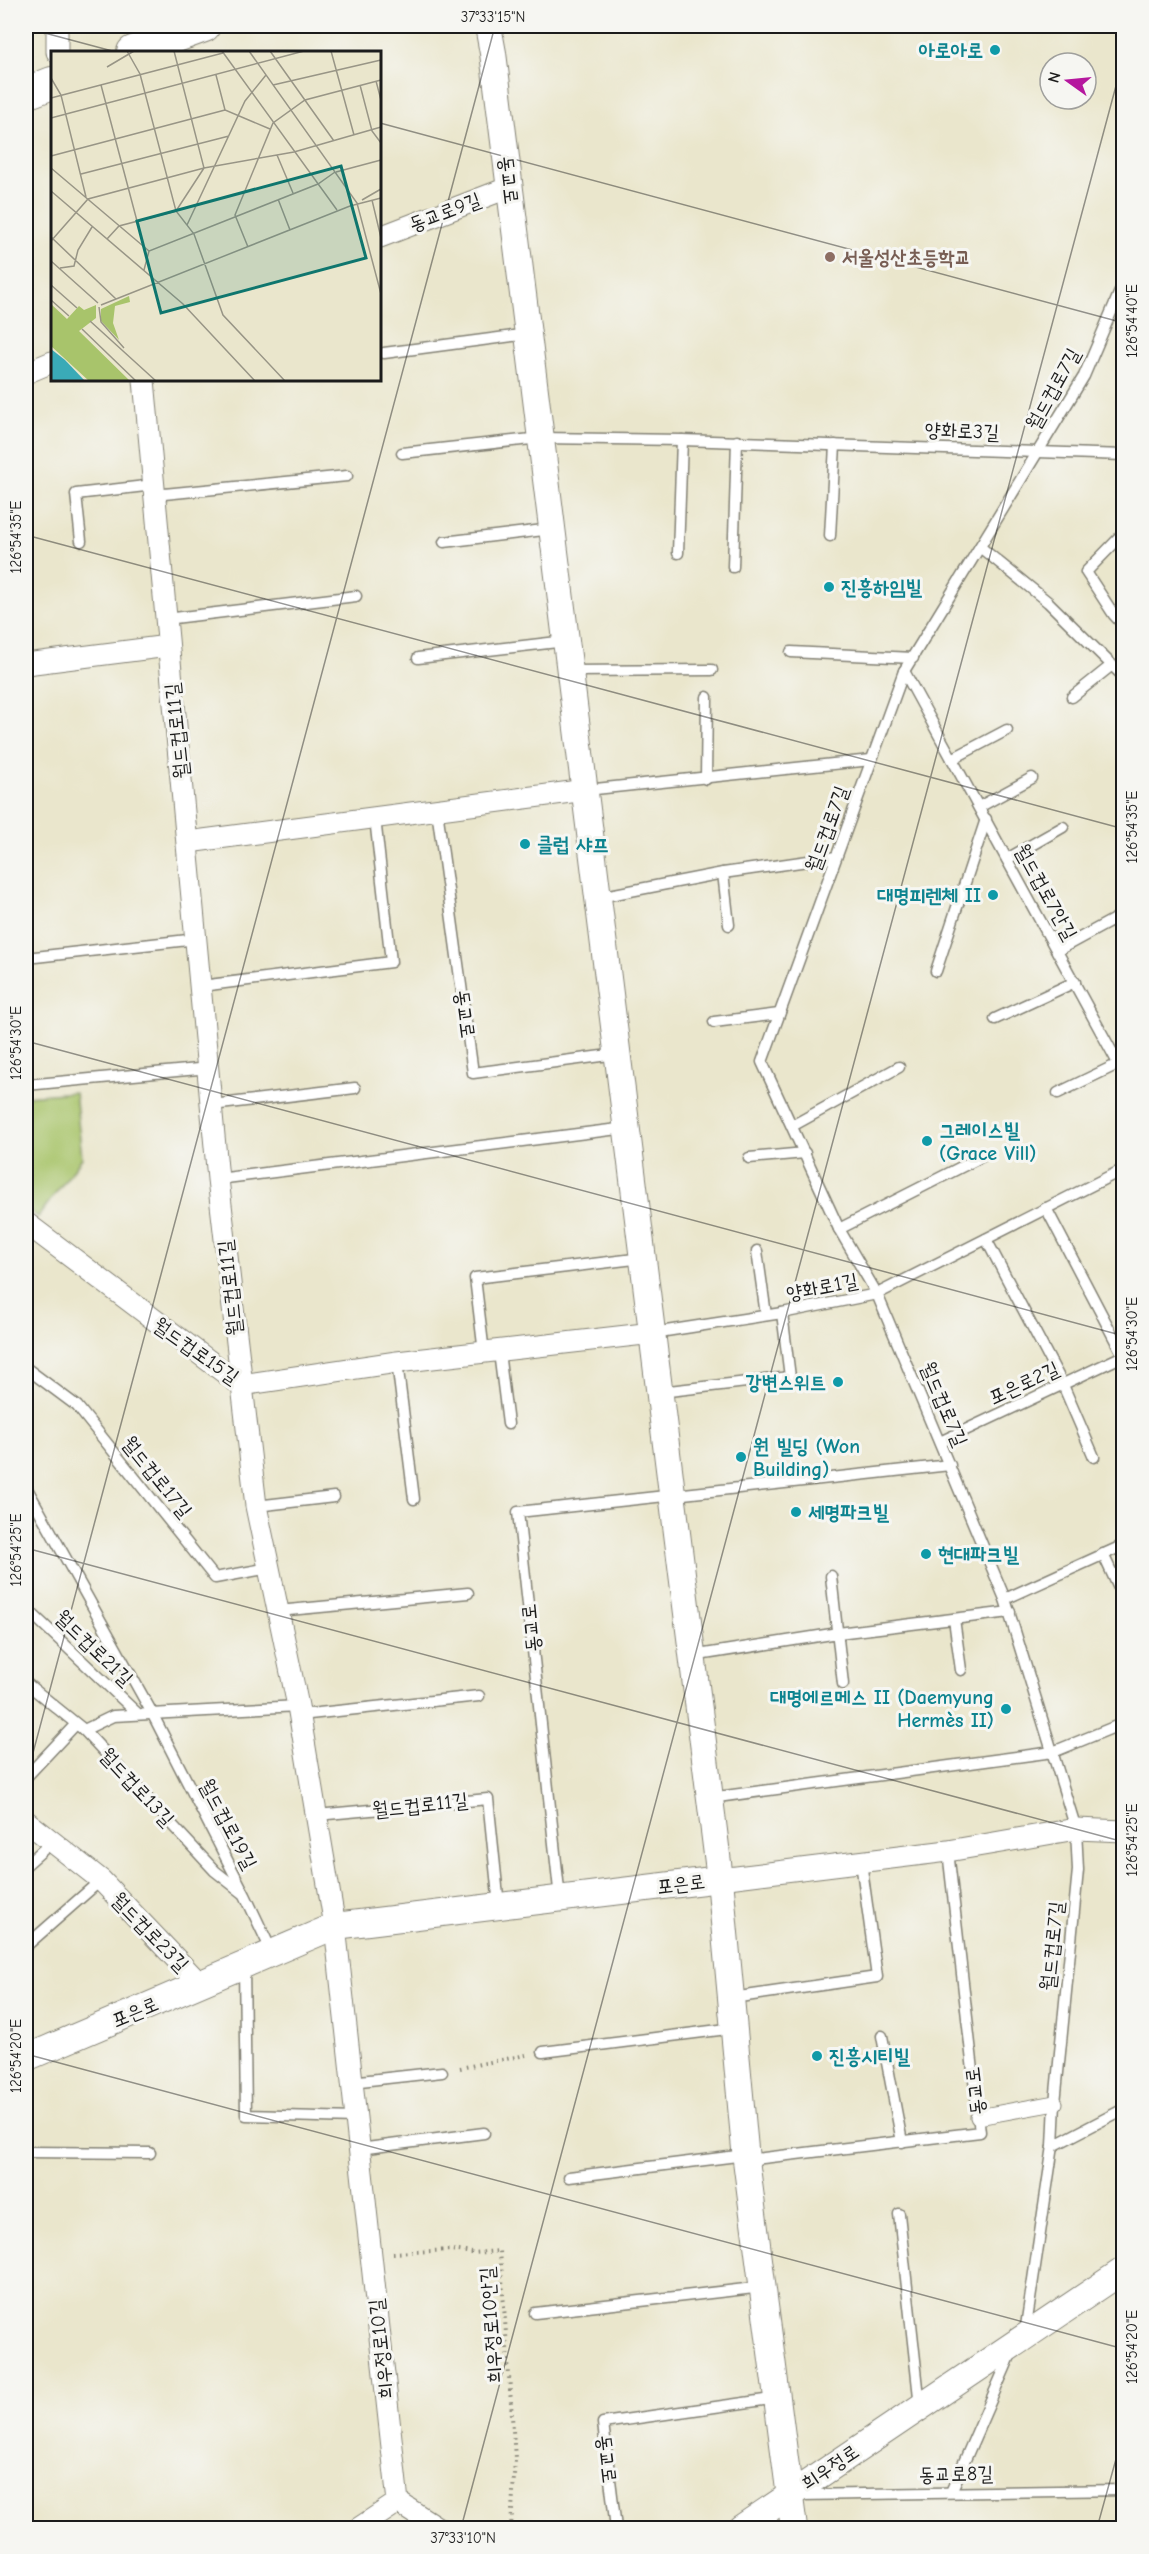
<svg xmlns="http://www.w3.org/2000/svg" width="1149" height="2554" viewBox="0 0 1149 2554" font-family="'Comic Neue','Poor Story',sans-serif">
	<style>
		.green { fill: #a8c46b; stroke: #627044; stroke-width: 1.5 }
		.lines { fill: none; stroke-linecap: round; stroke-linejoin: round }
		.service-casing { stroke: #838174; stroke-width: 13 }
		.pedestrian-casing { stroke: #838174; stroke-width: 17 }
		.minor-casing { stroke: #838174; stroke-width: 23 }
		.tertiary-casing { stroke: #838174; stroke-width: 28 }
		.primary-casing { stroke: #838174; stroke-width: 34 }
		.path { stroke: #838174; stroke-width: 4; stroke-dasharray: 1.5 4.5; stroke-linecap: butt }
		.service { stroke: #fff; stroke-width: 10 }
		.pedestrian { stroke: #fff; stroke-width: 15 }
		.minor { stroke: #fff; stroke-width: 21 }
		.tertiary { stroke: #fff; stroke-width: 26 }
		.primary { stroke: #fff; stroke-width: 32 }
		.ticks { fill: none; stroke: #1c1c1c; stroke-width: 1.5; stroke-opacity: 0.45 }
		.culture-dot { fill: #0f9aa8; stroke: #f6f6f2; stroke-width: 2 }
		.education-dot { fill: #8d6e63; stroke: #f6f6f2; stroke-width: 2 }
		.labels { text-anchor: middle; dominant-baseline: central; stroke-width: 6; stroke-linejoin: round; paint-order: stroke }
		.culture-label { font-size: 20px; font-weight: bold; fill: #0d838f; stroke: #f6f6f2; text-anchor: start }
		.street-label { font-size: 20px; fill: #1c1c1c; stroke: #f6f6f2 }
		.education-label { font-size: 20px; font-weight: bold; fill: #785e54; stroke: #f6f6f2; text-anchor: start }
		.inset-road { fill: none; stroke: #989586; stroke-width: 1.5 }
		.view { fill: #0f766e; fill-opacity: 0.15; stroke: #0f766e; stroke-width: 3 }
		.inset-edge { fill: none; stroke: #1c1c1c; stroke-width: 3 }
		.neatline { fill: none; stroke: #1c1c1c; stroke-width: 2 }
		.ticks-label { font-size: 15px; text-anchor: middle; fill: #1c1c1c }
	</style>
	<rect width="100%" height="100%" fill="#f6f6f2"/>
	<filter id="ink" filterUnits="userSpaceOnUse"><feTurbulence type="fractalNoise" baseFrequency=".0167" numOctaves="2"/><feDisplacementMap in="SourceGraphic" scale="12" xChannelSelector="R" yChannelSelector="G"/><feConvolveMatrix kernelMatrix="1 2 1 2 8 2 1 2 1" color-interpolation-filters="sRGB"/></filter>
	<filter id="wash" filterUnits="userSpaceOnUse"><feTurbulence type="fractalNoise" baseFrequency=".008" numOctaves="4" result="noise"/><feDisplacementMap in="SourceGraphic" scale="24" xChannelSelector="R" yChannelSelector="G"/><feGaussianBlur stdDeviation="1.35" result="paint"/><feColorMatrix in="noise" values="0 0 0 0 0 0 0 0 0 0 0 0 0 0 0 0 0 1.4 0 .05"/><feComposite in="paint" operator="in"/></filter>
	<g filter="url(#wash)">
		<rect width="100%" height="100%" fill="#eae6cc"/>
		<polygon class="green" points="75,1092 82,1158 38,1217 26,1208 26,1096"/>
	</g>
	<g filter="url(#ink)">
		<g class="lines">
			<defs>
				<g id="service">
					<polyline points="384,353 528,334"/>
					<polyline points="402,453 541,438 682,440 1124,455"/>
					<polyline points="154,495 347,476"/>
					<polyline points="1124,533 1086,572 1114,615 1124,626"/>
					<polyline points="830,536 835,445"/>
					<polyline points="81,541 76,494 154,485"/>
					<polyline points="444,542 552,529"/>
					<polyline points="980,547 1048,602 1124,677"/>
					<polyline points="678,553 682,440"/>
					<polyline points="733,567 737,441"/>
					<polyline points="166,619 356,596"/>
					<polyline points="791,652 913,658"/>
					<polyline points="418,658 566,641"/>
					<polyline points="570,671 712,670"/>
					<polyline points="904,671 1124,1074"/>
					<polyline points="1072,697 1112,665"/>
					<polyline points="952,759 1007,730"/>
					<polyline points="706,779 707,697"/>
					<polyline points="586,790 871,760"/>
					<polyline points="979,807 1032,778"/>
					<polyline points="437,810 473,1073 617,1054"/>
					<polyline points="1007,859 1063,827"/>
					<polyline points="723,873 729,925"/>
					<polyline points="599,897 723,873 836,857"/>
					<polyline points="1058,950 1124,914"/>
					<polyline points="26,958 197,939"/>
					<polyline points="936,971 986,819"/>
					<polyline points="201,986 391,962 375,818"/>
					<polyline points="995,1019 1075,982"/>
					<polyline points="714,1022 779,1014"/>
					<polyline points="26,1085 209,1068"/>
					<polyline points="1058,1093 1118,1064"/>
					<polyline points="212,1105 355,1088"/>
					<polyline points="792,1126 899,1067"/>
					<polyline points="749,1158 805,1153"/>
					<polyline points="218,1179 626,1128"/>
					<polyline points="1046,1208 1124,1357"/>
					<polyline points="839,1229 983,1156"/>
					<polyline points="986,1239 1063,1385 1094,1457"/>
					<polyline points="757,1251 766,1315"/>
					<polyline points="653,1333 782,1313 877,1294 1124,1169"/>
					<polyline points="499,1352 508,1424"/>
					<polyline points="484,1353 475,1278 643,1258"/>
					<polyline points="397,1362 414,1499"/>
					<polyline points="26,1368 77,1406 215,1578 269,1568"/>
					<polyline points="660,1392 790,1377 782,1313"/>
					<polyline points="940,1442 1123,1356"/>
					<polyline points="26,1487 152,1713 245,1895 272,1952"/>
					<polyline points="256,1506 334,1497"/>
					<polyline points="1103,1554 1124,1599"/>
					<polyline points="831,1576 843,1684"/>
					<polyline points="1005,1599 1124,1545"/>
					<polyline points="26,1608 138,1714"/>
					<polyline points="278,1611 468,1593"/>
					<polyline points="954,1619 961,1670"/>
					<polyline points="692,1656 838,1633 1010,1612"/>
					<polyline points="26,1683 84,1730 215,1871 243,1893"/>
					<polyline points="300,1715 479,1696"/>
					<polyline points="84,1730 113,1716 298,1706"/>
					<polyline points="28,1775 76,1724"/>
					<polyline points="710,1798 1053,1752 1124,1723"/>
					<polyline points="317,1815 488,1799 499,1906"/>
					<polyline points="26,1865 52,1842"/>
					<polyline points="560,1899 518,1512 950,1465"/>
					<polyline points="26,1946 101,1880"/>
					<polyline points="244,1965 246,2115 355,2118"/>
					<polyline points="732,1998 877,1977 861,1862"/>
					<polyline points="882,2036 902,2142"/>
					<polyline points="543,2052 735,2028"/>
					<polyline points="351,2082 442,2072"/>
					<polyline points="1053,2146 1124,2109"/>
					<polyline points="359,2149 484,2133"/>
					<polyline points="26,2152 150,2153"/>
					<polyline points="746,2160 980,2132 948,1851"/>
					<polyline points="569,2177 745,2155"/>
					<polyline points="899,2214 920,2406"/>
					<polyline points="535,2313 763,2287"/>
					<polyline points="1025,2333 1053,2146 1055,2103 1078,1870 1076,1829 1005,1599 877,1294 839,1229 762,1062 904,671 1084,376 1121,289 1124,271"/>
					<polyline points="951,2492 1011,2354"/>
					<polyline points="800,2495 1124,2490"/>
					<polyline points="616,2528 603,2423 778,2398"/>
				</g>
				<polyline id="pedestrian" points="978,2117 1055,2103"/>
				<g id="minor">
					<polyline points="57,52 57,26"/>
					<polyline points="380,237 510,187"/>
					<polyline points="26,373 52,362"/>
					<polyline points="144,380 218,1179 256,1506 298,1706 335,1926 398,2502 438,2528"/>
					<polyline points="26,664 168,646"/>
					<polyline points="188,842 586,790"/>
					<polyline points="26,1223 241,1385 397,1362 653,1333"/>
					<polyline points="26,1821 101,1880 200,1984"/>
					<polyline points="720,1879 948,1851 1076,1829 1124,1831"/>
					<polyline points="359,2528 398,2502"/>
				</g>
				<g id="tertiary">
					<polyline points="488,26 493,53 720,1879 746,2160 794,2528"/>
					<polyline points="26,2058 335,1926 720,1879"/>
					<polyline points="741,2528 1124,2270"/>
				</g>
				<g id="primary">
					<polyline points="133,52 204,26"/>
					<polyline points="26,93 52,83"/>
				</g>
			</defs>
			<use href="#service" class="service-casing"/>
			<use href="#pedestrian" class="pedestrian-casing"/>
			<use href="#minor" class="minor-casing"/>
			<use href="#tertiary" class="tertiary-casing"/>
			<use href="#primary" class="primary-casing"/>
			<g class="path">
				<polyline points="460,2068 526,2055"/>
				<polyline points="393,2253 451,2250 473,2253 500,2251 515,2458 511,2528"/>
			</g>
			<use href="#service" class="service"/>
			<use href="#pedestrian" class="pedestrian"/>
			<use href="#minor" class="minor"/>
			<use href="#tertiary" class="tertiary"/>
			<use href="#primary" class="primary"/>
		</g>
	</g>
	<path class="ticks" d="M26 28 116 52M380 123 1124 323M26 535 1124 829M26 1041 1124 1336M26 1548 1124 1842M26 1779 495 26M26 2054 1124 2349M461 2528 1124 56M1097 2528 1124 2430"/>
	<g class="culture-dot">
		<circle cx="995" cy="50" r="6"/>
		<circle cx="829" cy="587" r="6"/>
		<circle cx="525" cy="844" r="6"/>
		<circle cx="993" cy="895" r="6"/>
		<circle cx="927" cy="1141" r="6"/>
		<circle cx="838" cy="1382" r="6"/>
		<circle cx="741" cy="1457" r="6"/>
		<circle cx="796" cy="1512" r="6"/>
		<circle cx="926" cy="1554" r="6"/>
		<circle cx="1006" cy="1709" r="6"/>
		<circle cx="817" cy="2056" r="6"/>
	</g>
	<circle class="education-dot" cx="830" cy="257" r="6"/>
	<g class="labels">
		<g class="culture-label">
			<text x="983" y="50" text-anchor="end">아로아로</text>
			<text x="841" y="587">진흥하임빌</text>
			<text x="537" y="844">클럽 샤프</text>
			<text x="981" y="895" text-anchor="end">대명피렌체 II</text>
			<text x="939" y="1130">그레이스빌<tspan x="939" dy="23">(Grace Vill)</tspan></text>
			<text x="826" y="1382" text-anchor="end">강변스위트</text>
			<text x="753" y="1446">원 빌딩 (Won<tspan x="753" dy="23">Building)</tspan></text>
			<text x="808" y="1512">세명파크빌</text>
			<text x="938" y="1554">현대파크빌</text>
			<text x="994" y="1697" text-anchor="end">대명에르메스 II (Daemyung<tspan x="994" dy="23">Hermès II)</tspan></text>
			<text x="829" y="2056">진흥시티빌</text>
		</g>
		<g class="street-label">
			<text transform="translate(509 180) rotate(83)">동교로</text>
			<text transform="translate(445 212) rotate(-21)">동교로9길</text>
			<text transform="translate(1053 389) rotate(-61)">월드컵로7길</text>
			<text transform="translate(962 431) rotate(2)">양화로3길</text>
			<text transform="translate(177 731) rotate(-96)">월드컵로11길</text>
			<text transform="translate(827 829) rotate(-70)">월드컵로7길</text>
			<text transform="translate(1046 892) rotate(61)">월드컵로7안길</text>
			<text transform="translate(465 1014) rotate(82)">동교로</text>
			<text transform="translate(822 1287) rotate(-11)">양화로1길</text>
			<text transform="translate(230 1288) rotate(-96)">월드컵로11길</text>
			<text transform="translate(196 1351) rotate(35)">월드컵로15길</text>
			<text transform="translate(1024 1383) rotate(-25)">포은로2길</text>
			<text transform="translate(944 1404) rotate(67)">월드컵로7길</text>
			<text transform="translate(157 1477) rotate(51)">월드컵로17길</text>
			<text transform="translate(531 1628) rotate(-96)">동교로</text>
			<text transform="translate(94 1648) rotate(44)">월드컵로21길</text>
			<text transform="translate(137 1787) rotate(47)">월드컵로13길</text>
			<text transform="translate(420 1805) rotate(-6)">월드컵로11길</text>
			<text transform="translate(228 1824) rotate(62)">월드컵로19길</text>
			<text transform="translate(681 1884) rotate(-7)">포은로</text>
			<text transform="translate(150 1932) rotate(46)">월드컵로23길</text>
			<text transform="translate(1052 1946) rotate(-84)">월드컵로7길</text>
			<text transform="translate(135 2012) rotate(-23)">포은로</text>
			<text transform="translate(975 2091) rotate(-97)">동교로</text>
			<text transform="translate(491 2325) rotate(-94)">희우정로10안길</text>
			<text transform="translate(381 2349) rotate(-96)">희우정로10길</text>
			<text transform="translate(607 2459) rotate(83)">동교로</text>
			<text transform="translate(830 2467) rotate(-34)">희우정로</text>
			<text transform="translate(956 2474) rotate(-1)">동교로8길</text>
		</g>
		<g class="education-label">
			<text x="842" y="257">서울성산초등학교</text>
		</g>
	</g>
	<g transform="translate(51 51)">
		<rect width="330" height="330" fill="#eae6cc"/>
		<path d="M78 245 79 251 64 255 62 272 68 289 50 270V258ZM0 253 16 268 28 255 33 259 45 254V267L28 280 79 330H38L0 295Z" fill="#a8c46b"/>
		<path d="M0 298 14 309 34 330H0Z" fill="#3aaab7"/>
		<path class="inset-road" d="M76 0 89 23 125 160 143 183 172 264 234 330M171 0 286 159M198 0 306 152 330 243M219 0 283 90M280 0 303 84M56 16 83 0M165 24 174 59 219 78M0 27 10 44 35 146M325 30 330 49M50 34 86 170M222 34 330 9M309 34 321 80 330 92M0 47 172 2M0 67 253 0M226 104 242 142M0 105 174 59M0 117 98 200M285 121 330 109M30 123 178 85M0 140 132 253 204 330M227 148 239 179M311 149 330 138M321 149 330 187M136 174 194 50 215 24M0 186 65 248M56 188 68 175 125 160 153 117 123 0M0 190 37 148 153 117 243 101 330 76M197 196 184 164 222 72 254 49 330 29M0 210 47 252M9 217 23 215 27 199 41 176M93 219 98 200 267 133 284 121M0 234 26 257M0 249 18 265M50 254 299 155 330 147M48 256 50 271 73 297M39 270 105 330M31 278 85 330"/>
		<path class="view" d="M290 115 315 207 110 262 86 170Z"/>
		<rect width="330" height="330" class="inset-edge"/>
	</g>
	<rect width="1149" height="2554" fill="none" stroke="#f6f6f2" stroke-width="66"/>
	<g transform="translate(1068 81) rotate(285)"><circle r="28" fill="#f6f6f2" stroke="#9f9f9c" stroke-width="1.5"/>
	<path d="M0-4.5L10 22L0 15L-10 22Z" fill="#b5179e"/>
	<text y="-9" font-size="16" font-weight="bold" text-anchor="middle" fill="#1c1c1c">N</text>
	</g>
	<rect x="33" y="33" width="1083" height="2488" class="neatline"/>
	<g class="ticks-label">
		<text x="493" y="22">37°33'15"N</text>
		<text transform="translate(1132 321) rotate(-90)" y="5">126°54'40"E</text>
		<text transform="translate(16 537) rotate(-90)" y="5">126°54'35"E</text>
		<text transform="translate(1132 827) rotate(-90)" y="5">126°54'35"E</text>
		<text transform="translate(16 1043) rotate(-90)" y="5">126°54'30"E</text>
		<text transform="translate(1132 1334) rotate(-90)" y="5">126°54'30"E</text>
		<text transform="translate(16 1550) rotate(-90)" y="5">126°54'25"E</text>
		<text transform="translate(1132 1840) rotate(-90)" y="5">126°54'25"E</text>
		<text transform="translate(16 2056) rotate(-90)" y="5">126°54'20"E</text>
		<text transform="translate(1132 2347) rotate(-90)" y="5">126°54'20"E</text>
		<text x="463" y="2543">37°33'10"N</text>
	</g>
</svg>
